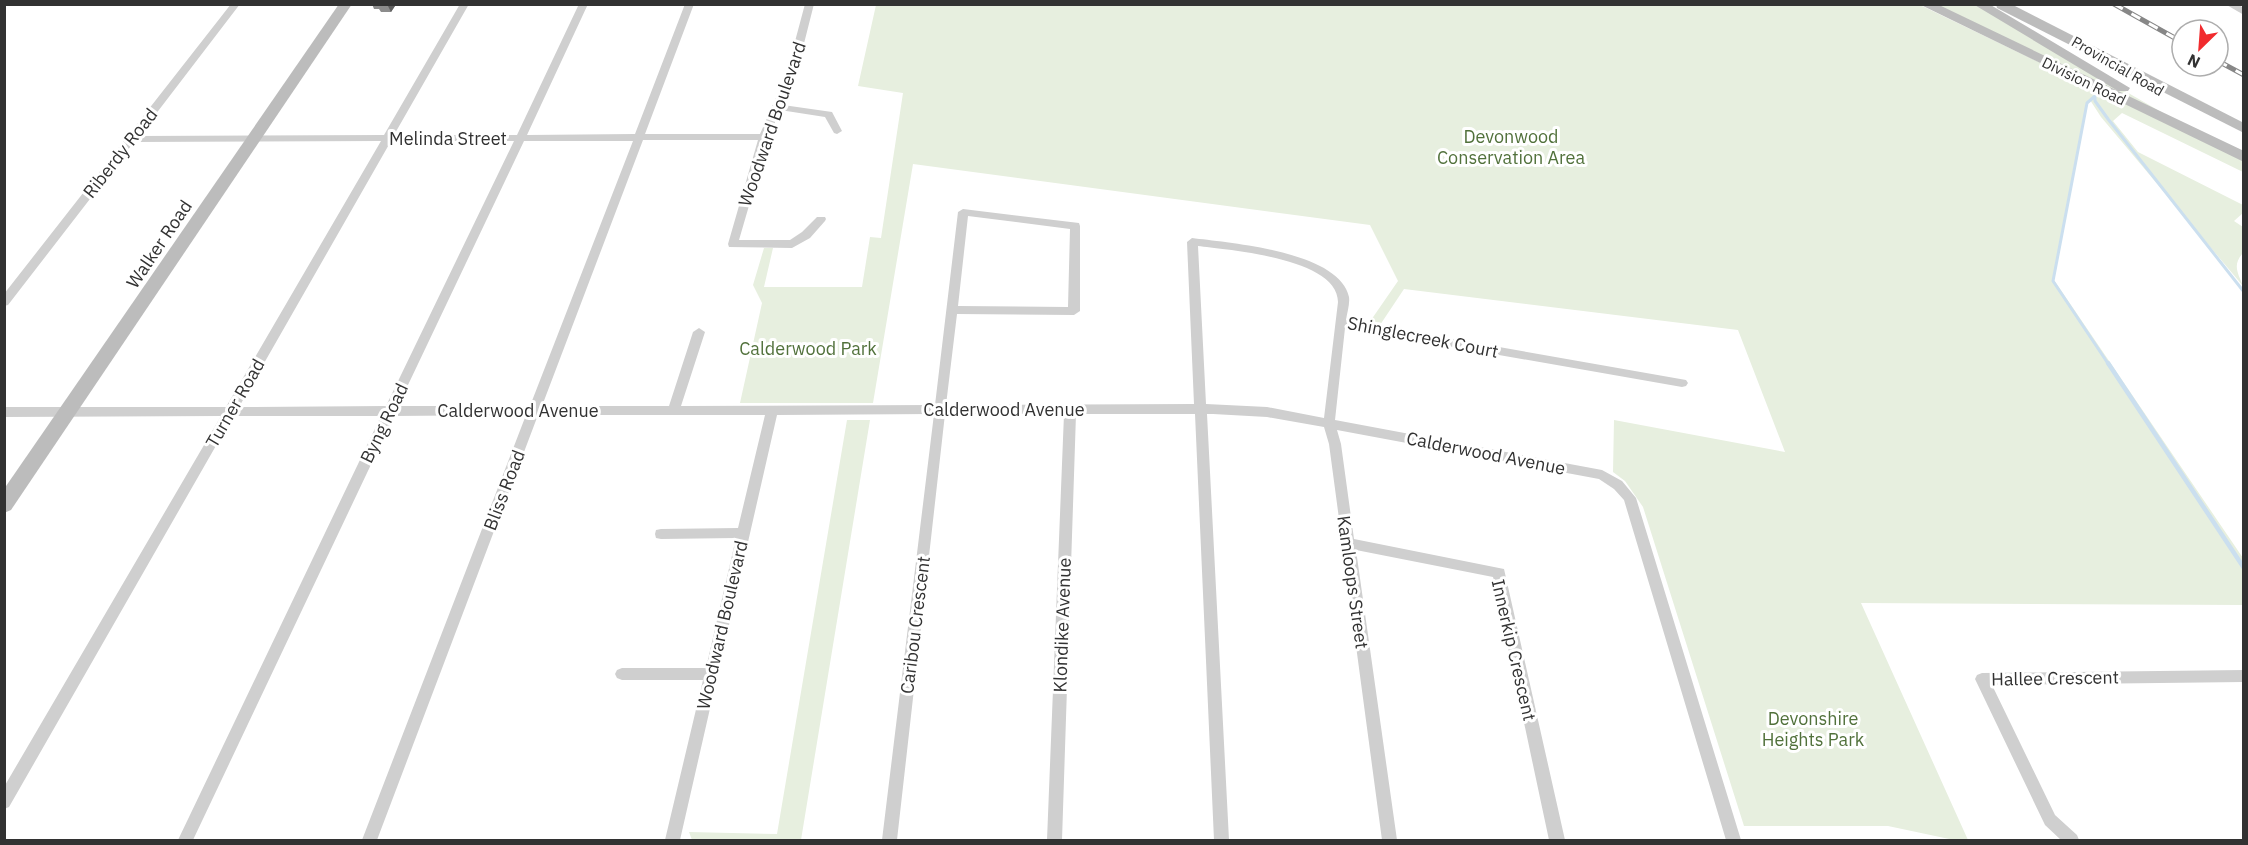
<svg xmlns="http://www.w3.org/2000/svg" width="2248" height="845" viewBox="0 0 2248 845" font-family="'IBM Plex Sans',sans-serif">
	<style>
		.green { fill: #e7efdf }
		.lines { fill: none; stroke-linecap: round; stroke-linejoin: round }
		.stream-far1 { stroke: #cbdfef; stroke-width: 3 }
		.stream { stroke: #cbdfef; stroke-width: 4.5 }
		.street { fill: #cfcfcf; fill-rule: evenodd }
		.secondary { fill: #bcbcbc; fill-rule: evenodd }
		.rail-casing { stroke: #878787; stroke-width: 5 }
		.rail { stroke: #fff; stroke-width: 3; stroke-dasharray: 10; stroke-linecap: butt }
		.wall { fill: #8c8c8c }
		.shaded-wall { fill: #5e5e5e }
		.labels { text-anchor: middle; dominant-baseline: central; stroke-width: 6; stroke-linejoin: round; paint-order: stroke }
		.far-street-label { font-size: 15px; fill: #323232; stroke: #fff }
		.street-label { font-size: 18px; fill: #323232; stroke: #fff }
		.park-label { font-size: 18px; fill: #51713b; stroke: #fff }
	</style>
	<rect width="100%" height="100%" fill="#fff"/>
	<g class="green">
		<path d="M876 5H1920L2243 160V172L2122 113 2113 121 2138 152 2243 205V213L2234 221 2243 227V253C2232 265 2238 273 2243 286L2101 117 2090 100 2087 103 2054 280 2243 558V605L1861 603 1968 840H1954L1888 826H1744L1643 507 1625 481 1613 472 1614 420 1785 452 1738 330 1404 289 1380 325 1369 323 1398 281 1370 225 913 164 873 403H740L762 303 753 285 764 248H773L764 287H862L870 237 881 238 903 93 858 86Z"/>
		<polygon points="1930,5 1976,5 2213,142"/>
		<polygon points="847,420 870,420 801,840 692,840 689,832 777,834"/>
	</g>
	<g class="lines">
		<polyline class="stream-far1" points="2109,365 2053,281 2087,103 2095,96 2095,101 2108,119 2244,292"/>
		<polyline class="stream" points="2108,363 2244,568"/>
		<g class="street">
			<path d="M231 4H240L139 136 384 135 460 4H469L394 135H517L579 4H588L527 135 635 134 685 4H694L645 134H760L786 75 805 4H814L796 75 783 105 832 112 842 131 837 134 834 133 825 117 780 110 769 137 739 240H790L802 232 817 217H825L826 219 825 221 810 238 792 248 729 247 728 244 758 140H643L542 406H669L693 332 699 328 705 332 681 406 935 405 958 212 963 209 1079 223 1080 226V311L1074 315 957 314 946 405 1194 404 1187 242 1192 238C1230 243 1339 251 1349 297 1350 304 1347 313 1346 320L1686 380 1688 383 1686 386 1682 387 1345 328 1335 420 1602 470 1622 481 1636 498 1741 840H1726L1624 500 1614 489 1599 479 1337 430 1341 444 1354 539 1504 569 1565 840H1549L1493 577 1356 550 1397 840H1382L1329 444 1324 427 1267 417 1213 414H1207L1229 840H1214L1195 414H1076L1062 840H1047L1064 414H945L897 840H882L934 414 777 415 680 840H665L703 680H622L617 678 615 674 617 670 622 668H706L736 538 661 539 656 538 655 534 656 530 661 529 738 528 765 415H538L377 840H362L526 415 394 416 193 840H178L381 416H233L9 807 4 809V787L221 416 4 417V407H226L381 141 134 142 8 305 4 306V294ZM391 141H514L386 406 239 407ZM524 141H633L530 406H398ZM968 216 1070 229 1068 307 958 306ZM1198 246C1229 250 1338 258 1338 302L1324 418 1267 407 1206 404Z"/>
			<polygon points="2225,4 2237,4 2244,8 2244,15"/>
			<polygon points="2244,670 2244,682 1992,685 2055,815 2077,835 2079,840 2061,840 2045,825 1975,679 1977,675 1982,673"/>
		</g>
		<g class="secondary">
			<polygon points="339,4 352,4 11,510 4,513 4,489"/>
			<polygon points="1919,4 1937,4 2118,91 1973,4 1989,4 2130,88 2128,91 2118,91 2244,151 2244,162"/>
			<polygon points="1996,4 2011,4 2244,123 2244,133 1997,8"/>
		</g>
		<defs>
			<g id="rail">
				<polyline points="2114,4 2182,42"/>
				<polyline points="2218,61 2244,75"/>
			</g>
		</defs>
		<use href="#rail" class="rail-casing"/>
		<use href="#rail" class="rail"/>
	</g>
	<polygon class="wall" points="372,4 404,4 403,6 395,6 391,12 381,12 379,9 374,9"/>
	<polygon class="shaded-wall" points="387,4 394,4 395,6 391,12"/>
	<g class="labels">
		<g class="far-street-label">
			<text transform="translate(2118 66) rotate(30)">Provincial Road</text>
			<text transform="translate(2084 81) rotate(26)">Division Road</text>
		</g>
		<g class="street-label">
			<text transform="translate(772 124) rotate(-71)">Woodward Boulevard</text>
			<text x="448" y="138">Melinda Street</text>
			<text transform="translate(120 153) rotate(-52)">Riberdy Road</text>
			<text transform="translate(159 244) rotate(-56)">Walker Road</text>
			<text transform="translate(1423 337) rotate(11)">Shinglecreek Court</text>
			<text transform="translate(235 403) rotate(-60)">Turner Road</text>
			<text x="1004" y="409">Calderwood Avenue</text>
			<text x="518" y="410">Calderwood Avenue</text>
			<text transform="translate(384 423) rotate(-64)">Byng Road</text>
			<text transform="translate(1486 453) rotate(11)">Calderwood Avenue</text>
			<text transform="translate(504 490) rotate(-69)">Bliss Road</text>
			<text transform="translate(1353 582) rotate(82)">Kamloops Street</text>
			<text transform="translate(722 625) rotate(-77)">Woodward Boulevard</text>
			<text transform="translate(915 625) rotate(-83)">Caribou Crescent</text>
			<text transform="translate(1062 625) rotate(-88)">Klondike Avenue</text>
			<text transform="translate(1514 650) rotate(77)">Innerkip Crescent</text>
			<text transform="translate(2055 678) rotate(-1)">Hallee Crescent</text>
		</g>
		<g class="park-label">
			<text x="1511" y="136">Devonwood<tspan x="1511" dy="21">Conservation Area</tspan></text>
			<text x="808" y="348">Calderwood Park</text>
			<text x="1813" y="718">Devonshire<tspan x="1813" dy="21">Heights Park</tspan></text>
		</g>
	</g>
	<rect width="2248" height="845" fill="none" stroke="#323232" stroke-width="12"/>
	<g transform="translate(2200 48) rotate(205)"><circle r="28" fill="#ffffff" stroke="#adadad" stroke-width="1.5"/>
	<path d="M0-4.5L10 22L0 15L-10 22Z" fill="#f12b2e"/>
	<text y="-9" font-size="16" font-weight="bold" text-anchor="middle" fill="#323232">N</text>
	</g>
</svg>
